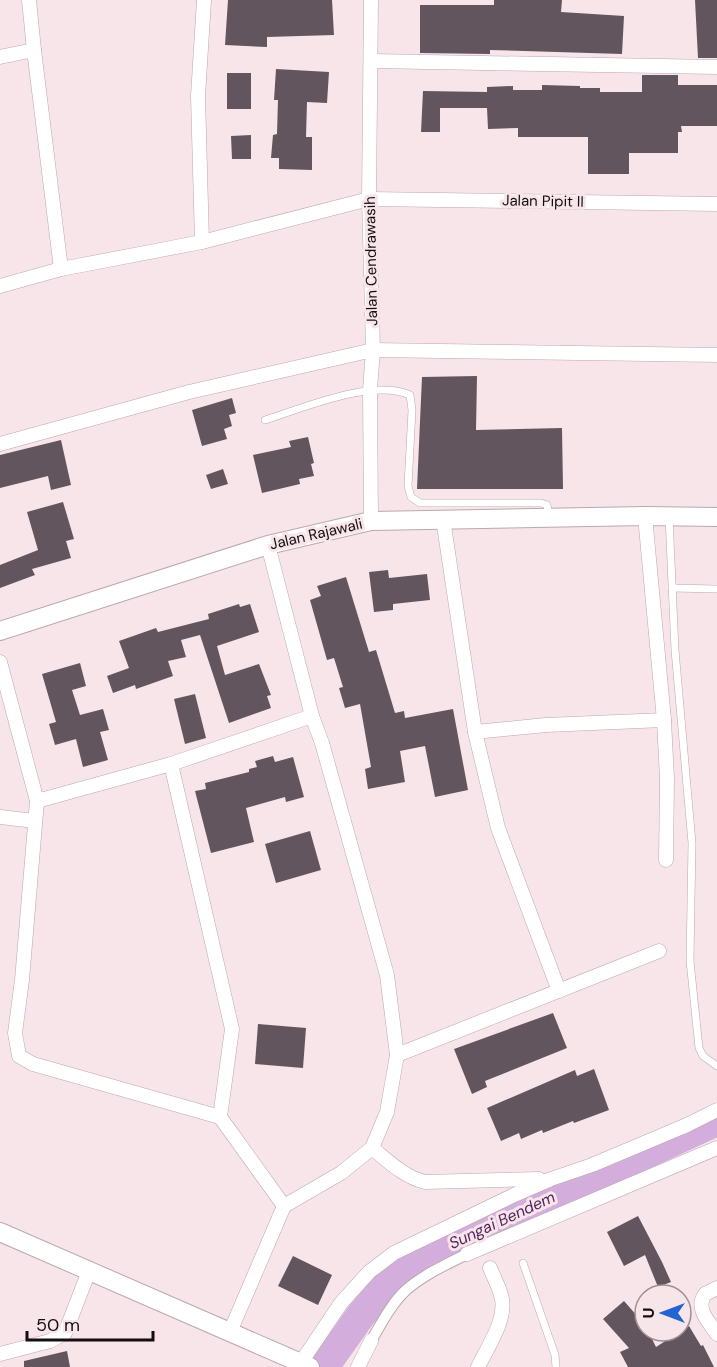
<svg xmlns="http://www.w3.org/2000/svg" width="717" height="1367" viewBox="0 0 717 1367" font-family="'DM Sans',sans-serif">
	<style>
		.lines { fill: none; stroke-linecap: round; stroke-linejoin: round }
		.river { stroke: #d3aedc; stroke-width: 30 }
		.building { fill: #63555e }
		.service-casing { stroke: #bba8ad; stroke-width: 8 }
		.pedestrian-casing { stroke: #bba8ad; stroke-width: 12 }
		.minor-casing { stroke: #bba8ad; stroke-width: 15 }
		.tertiary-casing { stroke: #bba8ad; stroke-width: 20 }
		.service { stroke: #fff; stroke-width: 7 }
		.pedestrian { stroke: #fff; stroke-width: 10 }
		.minor { stroke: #fff; stroke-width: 14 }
		.tertiary { stroke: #fff; stroke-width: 18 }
		.labels { text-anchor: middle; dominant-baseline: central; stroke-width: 6; stroke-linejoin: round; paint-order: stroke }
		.street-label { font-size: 15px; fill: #140e10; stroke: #f8e5ea }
		.water-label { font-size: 16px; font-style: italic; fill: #52255d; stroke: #f8e5ea }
	</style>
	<rect width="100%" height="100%" fill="#f8e5ea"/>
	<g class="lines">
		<polyline class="river" points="324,1367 361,1315 402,1267 717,1121"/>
	</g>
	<g class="building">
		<polygon points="228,0 332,0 334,35 267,37 267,47 225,45"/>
		<polygon points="494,0 562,0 561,12 624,16 622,54 490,50 490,54 420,53 420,5 494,5"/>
		<polygon points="695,0 717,0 717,58 698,58"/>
		<polygon points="276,69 329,72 327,103 307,102 306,137 312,137 312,170 279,169 279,158 271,158 273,135 277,134 278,100 274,100"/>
		<rect x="227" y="73" width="24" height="36"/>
		<polygon points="642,75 678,75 678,85 717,85 717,126 681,126 682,132 678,132 678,153 629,153 629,174 588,174 588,137 518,137 518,128 488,129 487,108 440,108 440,132 421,132 423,91 487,92 487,87 513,86 513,90 542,90 542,85 580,86 580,88 600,88 600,92 642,92"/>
		<polygon points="251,135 251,159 232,159 231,136"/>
		<polygon points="477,376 476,430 562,428 563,489 417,489 422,377"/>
		<polygon points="232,398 236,413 229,415 232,426 224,429 227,439 202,446 192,410"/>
		<polygon points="308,437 314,463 311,464 314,476 299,479 300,484 262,493 253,455 291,447 289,441"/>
		<polygon points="61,440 71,485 51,490 48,476 0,488 0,455"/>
		<polygon points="223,469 228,484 211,489 206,475"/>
		<polygon points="63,502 74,539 66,541 71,558 32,569 35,575 0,588 0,565 38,550 27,512"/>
		<polygon points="388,570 389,578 427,574 430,600 393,604 393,610 374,612 369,572"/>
		<polygon points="346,577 369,652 376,650 395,713 404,711 405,718 453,709 468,790 435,797 425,746 400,751 405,782 368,789 365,769 371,767 360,704 345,708 339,688 343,687 334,658 327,660 310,600 321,596 317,586"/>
		<polygon points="239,604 240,607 250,604 259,632 217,646 225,675 259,664 271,695 267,696 271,708 229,723 200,635 181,640 186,657 168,661 173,676 136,689 135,685 113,693 107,676 129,668 119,641 156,628 158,632 209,619 208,614"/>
		<polygon points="80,663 86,686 72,690 80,715 103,709 109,730 100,732 108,760 83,767 76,739 55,745 49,724 56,722 42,674"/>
		<polygon points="195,694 206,738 185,744 174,699"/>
		<polygon points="273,756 275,762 293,757 304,797 286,802 285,797 246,808 254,842 211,853 195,791 206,789 205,783 249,772 249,769 257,767 255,761"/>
		<polygon points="310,831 321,870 276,883 265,844"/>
		<polygon points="553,1013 567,1048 485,1081 487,1087 472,1094 454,1049"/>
		<polygon points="258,1024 306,1028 303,1068 255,1064"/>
		<polygon points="594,1069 609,1110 574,1123 573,1121 543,1133 542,1130 521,1139 519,1133 501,1141 487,1108 575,1070 577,1076"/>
		<polygon points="638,1216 662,1262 671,1282 658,1287 645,1255 624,1266 607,1232"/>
		<polygon points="293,1256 332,1275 318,1305 278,1286"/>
		<polygon points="624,1301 645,1325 645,1331 648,1331 656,1347 689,1326 701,1346 703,1345 714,1367 628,1367 620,1352 629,1348 603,1319"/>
		<polygon points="67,1351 70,1367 24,1367 24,1361"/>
	</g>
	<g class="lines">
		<defs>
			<g id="service">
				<path d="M265 420C303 408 373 378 410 395L412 410 408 486 411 497 420 503H541L547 505 549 517"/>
				<polyline points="669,517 675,650 692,843 690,961 699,1048 703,1056 717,1066"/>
				<polyline points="672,588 717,589"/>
				<polyline points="523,1263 555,1355 556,1367"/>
			</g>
			<path id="pedestrian" d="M371 1341C381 1324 391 1304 406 1290 423 1275 447 1264 467 1254"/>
			<g id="minor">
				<polyline points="29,0 34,50"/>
				<polyline points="0,57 34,50 61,269"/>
				<polyline points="371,61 717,67"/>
				<polyline points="202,242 198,96 204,0"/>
				<polyline points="0,286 61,269 202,242 369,199 717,204"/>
				<polyline points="0,444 189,392 373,350 717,355"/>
				<polyline points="645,516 664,720 667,779 666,860"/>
				<polyline points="443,519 475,732 498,828 559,991"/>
				<polyline points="371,521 370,390 373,350 369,199 371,0"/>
				<polyline points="0,662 37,801 22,980 15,1033 19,1056 33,1064 220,1117"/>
				<polyline points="475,732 546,725 664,720"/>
				<polyline points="37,801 171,764"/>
				<polyline points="0,817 35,821"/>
				<polyline points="397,1055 659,951"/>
				<path d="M372 1148C388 1161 404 1177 425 1182L539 1179"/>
				<polyline points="284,1206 220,1117 232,1029 171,764 312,716"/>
				<polyline points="467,1254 717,1148"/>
				<path d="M717 1288 705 1294C695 1308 708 1321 717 1334"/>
				<polyline points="230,1332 284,1206 341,1173 372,1148 387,1112 397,1055 387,975 322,743 312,716 268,545"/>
				<polyline points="0,1354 50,1341 65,1333 89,1271"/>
				<polyline points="298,1367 341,1303 369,1272 394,1253 514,1195 551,1179 592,1165 687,1125 717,1110"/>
				<polyline points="358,1367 371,1341"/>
				<path d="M478 1367C487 1348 506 1321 502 1299 500 1288 494 1278 490 1268"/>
			</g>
			<g id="tertiary">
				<polyline points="0,631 268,545 371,521 645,516 717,517"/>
				<polyline points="0,1232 310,1367"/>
			</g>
		</defs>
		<use href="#service" class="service-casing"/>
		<use href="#pedestrian" class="pedestrian-casing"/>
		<use href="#minor" class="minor-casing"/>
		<use href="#tertiary" class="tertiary-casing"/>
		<use href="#service" class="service"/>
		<use href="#pedestrian" class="pedestrian"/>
		<use href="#minor" class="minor"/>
		<use href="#tertiary" class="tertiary"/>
	</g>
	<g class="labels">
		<g class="street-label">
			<text transform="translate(543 201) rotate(1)">Jalan Pipit II</text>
			<text transform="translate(371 261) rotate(-91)">Jalan Cendrawasih</text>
			<text transform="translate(316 534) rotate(-13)">Jalan Rajawali</text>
		</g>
		<g class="water-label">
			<text transform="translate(502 1220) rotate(-25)">Sungai Bendem</text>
		</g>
	</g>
	<g transform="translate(663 1313) rotate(270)"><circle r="28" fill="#f8e5ea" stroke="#9d8f93" stroke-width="1.5"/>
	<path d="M0-4.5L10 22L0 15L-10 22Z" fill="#2264d0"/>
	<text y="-9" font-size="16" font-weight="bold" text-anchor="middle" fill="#140e10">U</text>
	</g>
	<path d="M27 1331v9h126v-9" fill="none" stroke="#140e10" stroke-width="3"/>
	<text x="36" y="1331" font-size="18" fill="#140e10" stroke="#f8e5ea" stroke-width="4.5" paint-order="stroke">50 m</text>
</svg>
